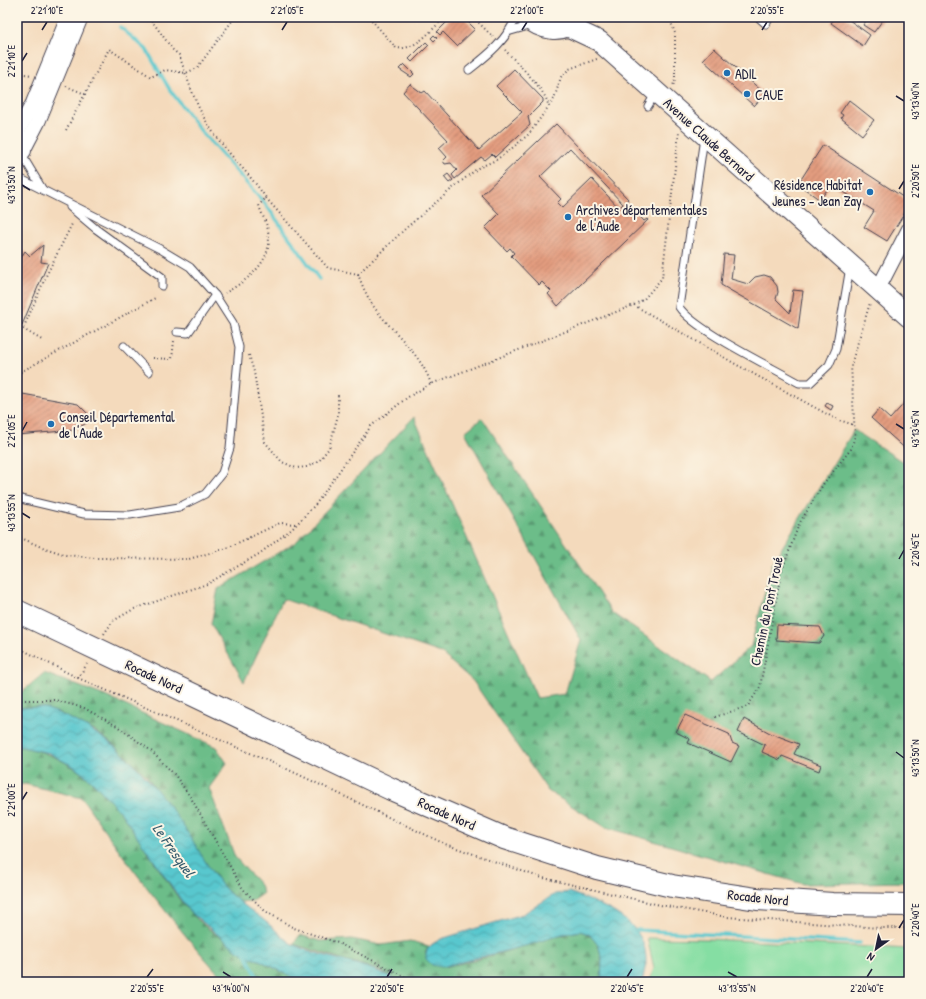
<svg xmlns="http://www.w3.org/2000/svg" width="926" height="999" viewBox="0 0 926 999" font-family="'Patrick Hand',sans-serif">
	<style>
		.forest { fill: url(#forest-firs); stroke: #477062 }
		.green { fill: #85dea3; stroke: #54806f }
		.water { fill: url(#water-waves); stroke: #3e7484 }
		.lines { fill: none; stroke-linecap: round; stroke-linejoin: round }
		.stream { stroke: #59c7ce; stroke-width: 3.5 }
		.building { fill: url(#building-hatch); fill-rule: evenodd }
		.lane-casing { stroke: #423e4e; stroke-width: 9 }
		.street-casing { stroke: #423e4e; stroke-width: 16 }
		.secondary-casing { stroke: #423e4e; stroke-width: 22 }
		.primary-casing { stroke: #423e4e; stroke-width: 24 }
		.path { stroke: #423e4e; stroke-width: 2; stroke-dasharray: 1 3; stroke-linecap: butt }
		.lane { stroke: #fff; stroke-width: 7 }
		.street { stroke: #fff; stroke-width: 14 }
		.secondary { stroke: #fff; stroke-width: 20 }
		.primary { stroke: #fff; stroke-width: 22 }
		.ticks { fill: none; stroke: #22223b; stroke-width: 1.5 }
		.poi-dot { fill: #1f6fb2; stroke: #fcf5e5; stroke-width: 1.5 }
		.labels { text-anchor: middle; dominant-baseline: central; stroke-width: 4; stroke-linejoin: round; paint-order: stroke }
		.poi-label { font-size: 14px; fill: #22223b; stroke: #fcf5e5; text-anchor: start }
		.street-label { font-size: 14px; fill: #22223b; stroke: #fcf5e5 }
		.water-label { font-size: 15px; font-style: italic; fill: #355c6e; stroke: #fcf5e5 }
		.neatline { fill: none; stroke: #22223b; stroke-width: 1.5 }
		.ticks-label { font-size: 10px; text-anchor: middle; fill: #22223b }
	</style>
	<defs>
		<pattern id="forest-firs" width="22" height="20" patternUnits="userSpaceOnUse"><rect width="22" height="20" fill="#6cbd89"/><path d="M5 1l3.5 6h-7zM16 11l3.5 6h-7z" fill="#589971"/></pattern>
		<pattern id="water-waves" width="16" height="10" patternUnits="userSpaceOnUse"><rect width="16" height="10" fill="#59c7ce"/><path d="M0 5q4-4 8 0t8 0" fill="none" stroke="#49a1a8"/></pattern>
		<pattern id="building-hatch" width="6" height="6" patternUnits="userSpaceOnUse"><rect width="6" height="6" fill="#e39c7f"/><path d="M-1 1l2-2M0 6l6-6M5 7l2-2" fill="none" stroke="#b87f69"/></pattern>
	</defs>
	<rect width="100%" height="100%" fill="#fcf5e5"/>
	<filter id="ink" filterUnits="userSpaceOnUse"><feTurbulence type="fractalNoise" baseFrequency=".025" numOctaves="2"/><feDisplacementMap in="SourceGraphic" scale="8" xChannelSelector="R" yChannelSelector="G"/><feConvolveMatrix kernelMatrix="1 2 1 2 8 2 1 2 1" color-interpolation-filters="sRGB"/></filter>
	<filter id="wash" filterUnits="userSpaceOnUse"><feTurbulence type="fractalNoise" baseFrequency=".012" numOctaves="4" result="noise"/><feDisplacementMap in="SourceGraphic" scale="16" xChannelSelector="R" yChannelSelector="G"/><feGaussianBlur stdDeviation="0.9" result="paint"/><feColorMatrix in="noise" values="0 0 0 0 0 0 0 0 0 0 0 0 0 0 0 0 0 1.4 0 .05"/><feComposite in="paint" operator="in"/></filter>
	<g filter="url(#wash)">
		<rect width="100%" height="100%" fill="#f4dabc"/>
		<g class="forest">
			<polygon points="414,417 537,698 565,694 581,640 465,432 482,418 612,613 711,682 751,646 772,564 854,430 909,466 909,882 803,884 605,827 548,791 473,681 441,653 283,599 244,682 211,624 218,589 296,542"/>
			<polygon points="44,673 105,696 216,747 227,763 209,788 235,857 260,885 263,893 252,901 239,902 219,882 147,776 111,743 95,731 59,713 42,707 17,708 17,696"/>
			<path d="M17 746C91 758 121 812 159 869 169 883 177 898 189 911 220 944 262 961 302 982H226C173 924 126 862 82 798L25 784 17 785Z"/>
			<path d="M580 931C605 939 602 961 601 982H399L381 971 293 944 300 935 320 941 352 939 381 945 410 941 429 946 425 953 442 967C489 960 533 940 580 931Z"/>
		</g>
		<polygon class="green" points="647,938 707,939 909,949 909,982 649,982 654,968"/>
		<g class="water">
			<path d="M42 707C108 729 148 773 186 830 202 854 215 884 240 902 250 910 261 917 271 926 278 932 286 941 294 945 329 960 367 962 399 982H302L259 960 250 958 234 948 188 910 121 813 92 781 74 767 49 753 17 746V708Z"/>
			<path d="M569 892C601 905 649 920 646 964 645 970 643 976 642 982H601L602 958 598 945 589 934 580 931 559 935 529 945 442 967 432 965 426 959C425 947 432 944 441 939L523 914 555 894Z"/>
		</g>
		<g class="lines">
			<g class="stream">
				<polyline points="120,27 146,49 170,90 201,131 266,205 319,279"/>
				<polyline points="637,930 860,943"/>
				<polyline points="244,951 260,982"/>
			</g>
		</g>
		<g id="blocks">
			<g class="building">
				<polygon points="452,17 463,17 475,29 457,46 443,32 440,35 437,32"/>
				<polygon points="835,17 845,17 870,35 863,46 831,23"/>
				<polygon points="869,17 885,17 874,32 863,25"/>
				<polygon points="434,35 437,38 434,41 431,38"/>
				<polygon points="426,42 429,45 412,62 409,59"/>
				<polygon points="714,48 765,94 754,106 703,60"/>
				<polygon points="404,64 414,74 411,77 399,69"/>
				<polygon points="514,69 543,99 543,102 528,117 530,125 495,157 492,154 485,160 481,157 455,179 452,175 457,170 451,163 445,164 443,161 447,157 439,148 448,140 403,92 410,84 422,93 425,91 479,150 522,112 496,86"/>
				<polygon points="849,100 874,120 862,135 841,118 843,115 840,113"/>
				<path d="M556 124 628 199 626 202 644 221 647 219 648 220 558 306 548 294 551 291 542 282 539 285 511 256 514 253 510 248 507 251 485 228 499 214 481 195ZM570 148 623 204 619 208 592 179 562 208 557 203 561 199 540 177Z"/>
				<polygon points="823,145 909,201 909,206 887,241 864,227 874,211 831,184 820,200 798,184"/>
				<polygon points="448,174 453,180 449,183 444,177"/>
				<polygon points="43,245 41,262 48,263 22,325 17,322 17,264 25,251 30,256"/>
				<polygon points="724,254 734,255 731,279 748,284 755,277 764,275 770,277 777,286 778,292 776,299 790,313 793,290 803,291 798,329 721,285"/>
				<polygon points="17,393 78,404 93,419 75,430 17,435"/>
				<polygon points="909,398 909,452 871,418 879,409 890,419"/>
				<polygon points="827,403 833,406 831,410 825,406"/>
				<polygon points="777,625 820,627 824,636 819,643 776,640"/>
				<polygon points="685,715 729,734 732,743 739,746 731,762 688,743 690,739 676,732"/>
				<polygon points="744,719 770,733 799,744 794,754 821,765 819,771 782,756 780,760 762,752 765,745 738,732"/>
			</g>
		</g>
	</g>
	<g filter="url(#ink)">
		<use href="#blocks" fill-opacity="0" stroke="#423e4e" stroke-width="1"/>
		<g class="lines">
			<defs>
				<g id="lane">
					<polyline points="758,17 766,24 770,17"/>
					<polyline points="511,31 532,25"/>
					<path d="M469 70C488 55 507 40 516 17"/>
					<polyline points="648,106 655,94"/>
					<path d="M704 138 679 307C694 330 772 367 799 383H810L829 365 836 349 850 267"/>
					<polyline points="22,155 43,190"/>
					<polyline points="17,177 160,249 190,267 215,295 233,323 239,347 230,448 222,473 205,494 179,507 130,515 84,514 17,498"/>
					<polyline points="70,207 96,229 162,277 162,286"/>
					<polyline points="177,332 188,333 215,295"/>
					<polyline points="124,346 149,372"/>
				</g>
				<g id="street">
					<polyline points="18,131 33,103 68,17"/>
					<polyline points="25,147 38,122 81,17"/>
					<polyline points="17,160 24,151 23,138"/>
					<polyline points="878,289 909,229"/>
				</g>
				<g id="secondary">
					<path d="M526 17C541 30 562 35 577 19"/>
					<polyline points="567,26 599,41 909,317"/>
				</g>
				<polyline id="primary" points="17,611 391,789 504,838 597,868 672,886 757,899 833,904 909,905"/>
			</defs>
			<use href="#lane" class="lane-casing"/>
			<use href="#street" class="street-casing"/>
			<use href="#secondary" class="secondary-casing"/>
			<use href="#primary" class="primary-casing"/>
			<g class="path">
				<path d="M149 17 173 50 179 55C187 77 194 101 206 121 222 149 248 171 266 198L259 205C261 214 267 222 268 231 274 261 248 280 225 293"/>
				<path d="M369 17 396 48C416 51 431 30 445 17"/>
				<polyline points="473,17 493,37"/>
				<polyline points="669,17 675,33 675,79 673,86"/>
				<path d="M505 50C515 61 549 93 548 106"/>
				<polyline points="17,73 32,75"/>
				<polyline points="66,86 85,94 109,49 151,77 165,70 186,73 197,68 235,17"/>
				<polyline points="66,130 85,94"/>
				<polyline points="266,198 328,268 358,274 406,228 454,187 478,168 496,160 511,149 529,134 554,99 561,77 569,69 597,59"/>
				<path d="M358 274C362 285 367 297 374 307 392 332 421 353 431 384"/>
				<polyline points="634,305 739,366 836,419 854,425"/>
				<polyline points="20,324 23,329 46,276 73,222"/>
				<polyline points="23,329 42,340"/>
				<polyline points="249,355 254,372 265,442 282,462 296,468 307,467 319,461 329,448 338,415 338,394"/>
				<polyline points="153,358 172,359 174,341"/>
				<polyline points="17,374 157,297"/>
				<polyline points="17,536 39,546 66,555 95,558 189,559 227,548 280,523 297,524"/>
				<polyline points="104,634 113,621 134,609 207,584 259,554 292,529 316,504 371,426 408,397 431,384 634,305 644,299 662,278 679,133"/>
				<polyline points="17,647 78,678 289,770 445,844 539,877 660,905 727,917 880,928 909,928"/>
				<polyline points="78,678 87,664"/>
				<polyline points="17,700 55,700 84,708 117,726 150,750 175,775 191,798 243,889 265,911 294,928 338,943 415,982"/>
				<polyline points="715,717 748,706 760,687 781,573 799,524 824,483 851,449 855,436 851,365 870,303"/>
				<polyline points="661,982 662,980 700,982"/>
			</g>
			<use href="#lane" class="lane"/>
			<use href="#street" class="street"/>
			<use href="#secondary" class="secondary"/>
			<use href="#primary" class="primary"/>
		</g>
	</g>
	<path class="ticks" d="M42 30 47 22M282 30 287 22M522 30 527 22M762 30 767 22M22 61 27 53M896 96 904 101M22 185 30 190M899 189 904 181M896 424 904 429M22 431 27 422M22 513 30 518M899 559 904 550M896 752 904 758M22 800 27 792M899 928 904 920M223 972 231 977M728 972 737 977M147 977 153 969M387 977 392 969M627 977 632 969M867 977 872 969"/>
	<g class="poi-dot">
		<circle cx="727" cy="73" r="4"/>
		<circle cx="747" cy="94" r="4"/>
		<circle cx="870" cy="192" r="4"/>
		<circle cx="568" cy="217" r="4"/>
		<circle cx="51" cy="424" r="4"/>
	</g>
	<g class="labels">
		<g class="poi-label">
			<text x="735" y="73">ADIL</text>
			<text x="755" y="94">CAUE</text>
			<text x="862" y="184" text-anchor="end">Résidence Habitat<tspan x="862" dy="16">Jeunes - Jean Zay</tspan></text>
			<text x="576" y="209">Archives départementales<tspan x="576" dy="16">de l'Aude</tspan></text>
			<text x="59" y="416">Conseil Départemental<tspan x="59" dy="16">de l'Aude</tspan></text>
		</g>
		<g class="street-label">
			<text transform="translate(709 139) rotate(42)">Avenue Claude Bernard</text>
			<text transform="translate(766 611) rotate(-78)">Chemin du Pont Troué</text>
			<text transform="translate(154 676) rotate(25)">Rocade Nord</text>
			<text transform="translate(447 813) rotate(24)">Rocade Nord</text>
			<text transform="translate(758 897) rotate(6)">Rocade Nord</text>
		</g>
		<g class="water-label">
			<text transform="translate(174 850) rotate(55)">Le Fresquel</text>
		</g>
	</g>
	<rect width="926" height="999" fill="none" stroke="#fcf5e5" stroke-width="44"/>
	<g transform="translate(876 949) rotate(213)" stroke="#fcf5e5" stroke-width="3" paint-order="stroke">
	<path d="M0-3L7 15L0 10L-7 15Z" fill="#22223b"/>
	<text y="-6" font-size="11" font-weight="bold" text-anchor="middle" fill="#22223b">N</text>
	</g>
	<rect x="22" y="22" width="882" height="955" class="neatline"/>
	<g class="ticks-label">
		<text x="47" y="14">2°21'10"E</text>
		<text x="287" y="14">2°21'05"E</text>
		<text x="527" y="14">2°21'00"E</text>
		<text x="767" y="14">2°20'55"E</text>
		<text transform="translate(11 61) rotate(-90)" y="4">2°21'10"E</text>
		<text transform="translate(915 101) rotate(-90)" y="4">43°13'40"N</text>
		<text transform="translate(915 181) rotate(-90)" y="4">2°20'50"E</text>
		<text transform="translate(11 185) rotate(-90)" y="4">43°13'50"N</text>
		<text transform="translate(915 429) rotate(-90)" y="4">43°13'45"N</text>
		<text transform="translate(11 431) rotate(-90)" y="4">2°21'05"E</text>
		<text transform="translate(11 513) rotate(-90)" y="4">43°13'55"N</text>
		<text transform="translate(915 550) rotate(-90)" y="4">2°20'45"E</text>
		<text transform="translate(915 758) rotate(-90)" y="4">43°13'50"N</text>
		<text transform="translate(11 800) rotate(-90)" y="4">2°21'00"E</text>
		<text transform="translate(915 920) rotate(-90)" y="4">2°20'40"E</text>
		<text x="147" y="992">2°20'55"E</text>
		<text x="231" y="992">43°14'00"N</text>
		<text x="387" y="992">2°20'50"E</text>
		<text x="627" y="992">2°20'45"E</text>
		<text x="737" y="992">43°13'55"N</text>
		<text x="867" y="992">2°20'40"E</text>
	</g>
</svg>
